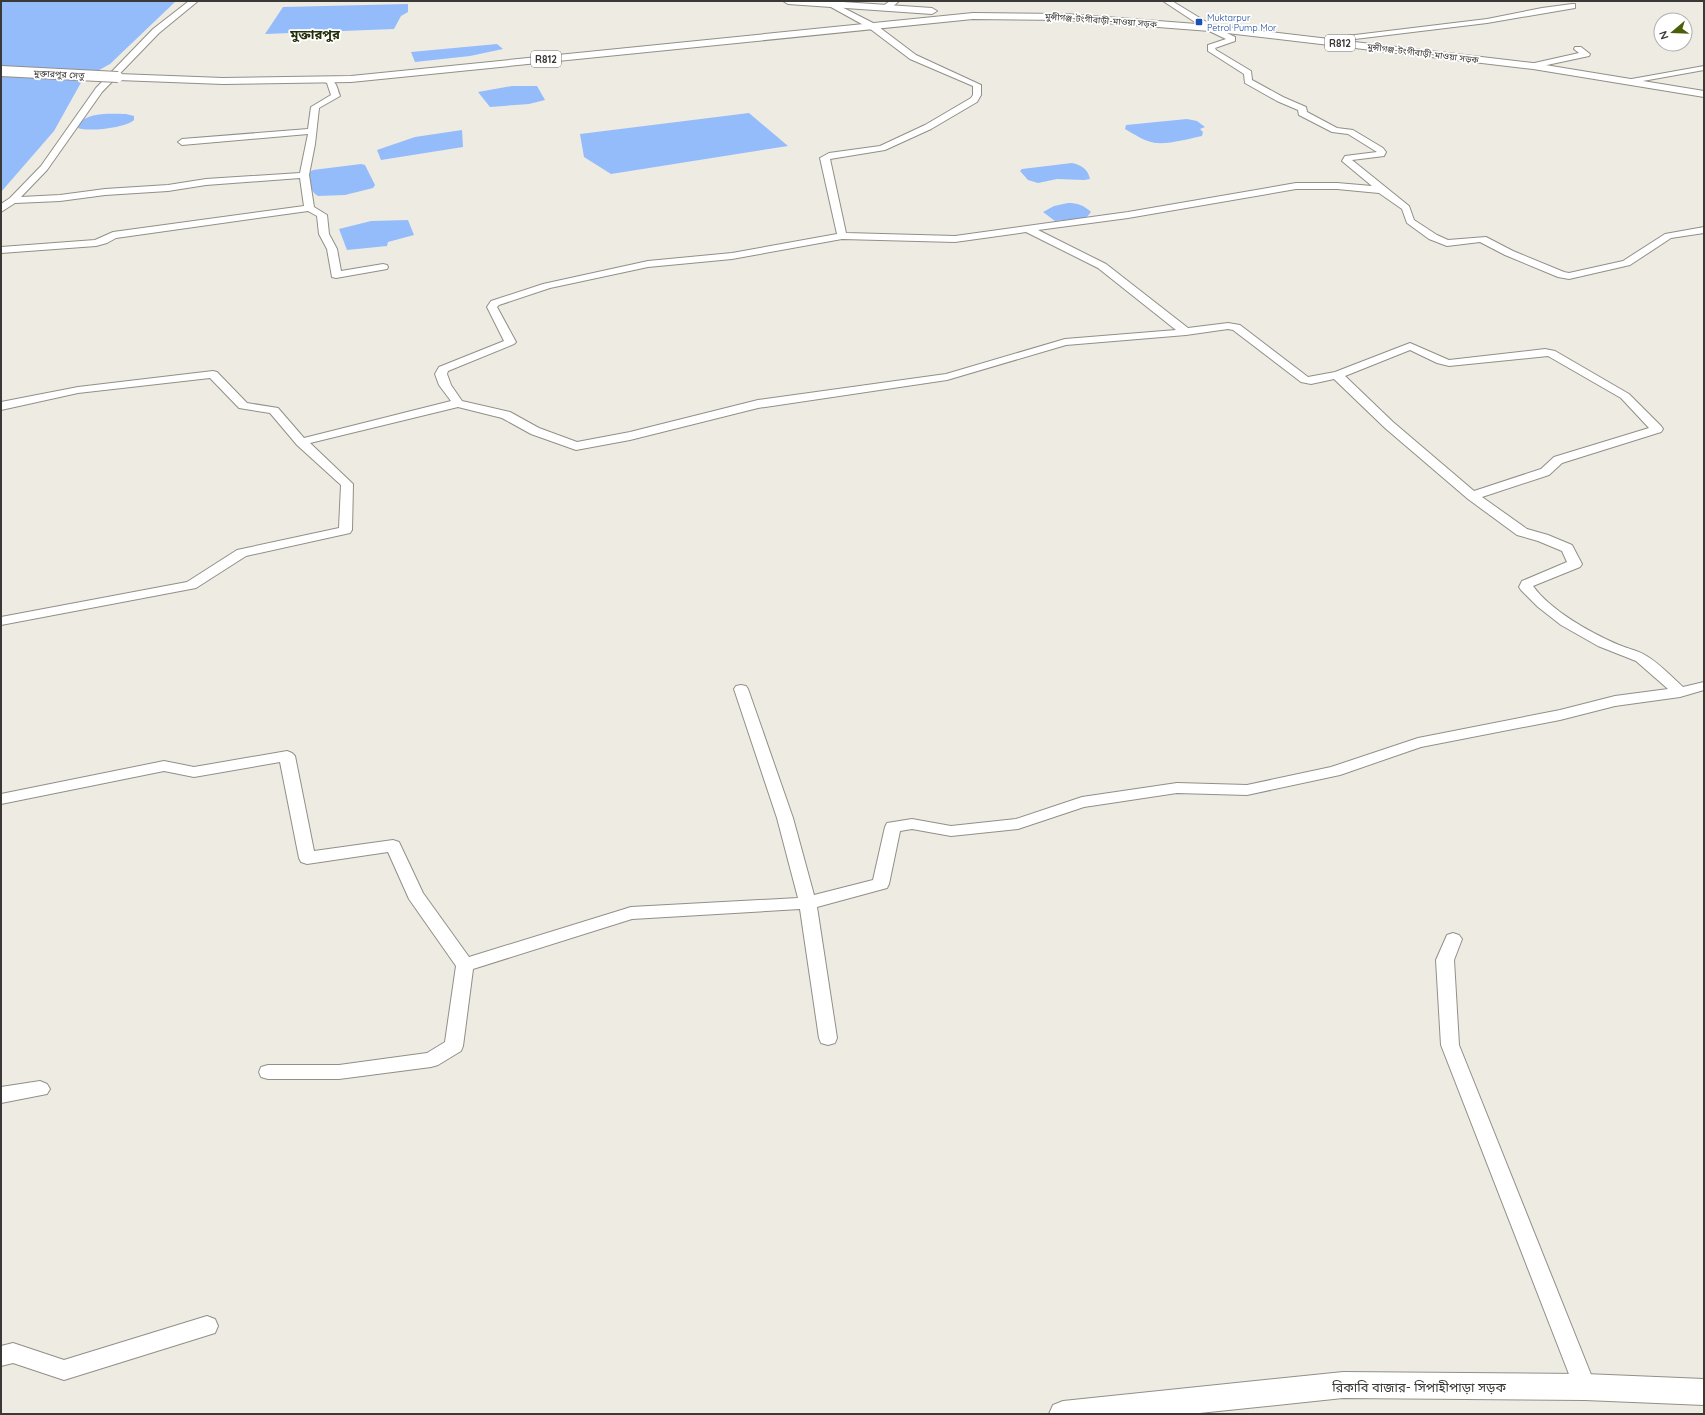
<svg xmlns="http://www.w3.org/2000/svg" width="1705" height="1415" viewBox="0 0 1705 1415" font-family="Quicksand,'Noto Sans Bengali',sans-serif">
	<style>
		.water { fill: #94bcfa }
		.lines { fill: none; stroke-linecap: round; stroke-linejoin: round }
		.minor-casing { stroke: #928f87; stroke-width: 2 }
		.major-casing { stroke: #928f87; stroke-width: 2 }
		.minor { fill: #fff; fill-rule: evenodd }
		.major { fill: #fff; fill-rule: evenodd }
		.major-bridge-casing { stroke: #928f87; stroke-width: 12; stroke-linecap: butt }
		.major-bridge { stroke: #fff; stroke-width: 10 }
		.transit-dot { fill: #1a4fb4; stroke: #fff; stroke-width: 1.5 }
		.labels { text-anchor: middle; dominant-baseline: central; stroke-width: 3.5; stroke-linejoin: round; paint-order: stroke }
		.far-transit-label { font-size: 9px; fill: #164399; stroke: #fff; text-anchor: start }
		.far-street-label { font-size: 9px; fill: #3a3936; stroke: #fff }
		.shield { fill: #fff; stroke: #757472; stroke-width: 1 }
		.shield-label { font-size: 10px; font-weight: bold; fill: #3a3936 }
		.far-district-label { font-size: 13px; font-weight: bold; fill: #242e08; stroke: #fff }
		.near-street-label { font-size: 13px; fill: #3a3936; stroke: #fff }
	</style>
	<rect width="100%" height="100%" fill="#eeebe3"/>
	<g class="water">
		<polygon points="1,1 176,1 110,64 83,79 54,131 1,192"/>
		<polygon points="408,4 408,12 401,16 394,29 265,34 283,7"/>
		<polygon points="497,44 503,49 470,56 415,62 411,52"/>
		<polygon points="512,86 537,86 545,100 529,104 490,107 478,92"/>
		<polygon points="749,113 788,146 611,174 584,157 580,134"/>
		<path d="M126 114 134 116V120C126 128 88 132 78 128 82 111 112 114 126 114Z"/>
		<path d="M1187 119 1197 121 1205 127 1200 129 1203 132 1202 136C1188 139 1171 144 1156 143 1145 142 1134 134 1125 129L1126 125Z"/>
		<polygon points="462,130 463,147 381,160 377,150 415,137"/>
		<path d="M1072 163C1081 165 1088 169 1090 179L1084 180 1057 179 1038 183 1028 180 1020 171 1022 169Z"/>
		<path d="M361 164 365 165 375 185 373 188 345 195 318 196C309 191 309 181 310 172L313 170Z"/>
		<path d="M1068 203C1078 203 1083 205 1091 212L1086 218 1055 221 1043 212 1054 206Z"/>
		<polygon points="408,220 414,235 388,242 387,246 347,250 339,229 371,221"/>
	</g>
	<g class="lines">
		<defs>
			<g id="minor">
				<path d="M189 1H198L159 33 102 92 47 170 21 197 60 195 105 189 168 185 206 179 300 173 308 134 182 145 178 142 182 139 308 129 311 107 331 95 327 83 320 80 324 78C337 80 336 85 340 96L319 108 315 144 309 175 314 207 327 215 329 234 337 249 341 271 383 264 387 265 388 267 387 269 336 278 332 277 327 249 319 234 317 216 308 211 116 238 107 243 96 246 1 253V247L95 240 113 232 304 206 300 178 206 185 168 191 105 195 60 201 15 203 1 212V204L10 198 41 166 96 88 153 29Z"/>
				<path d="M820 1H830L875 24 916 55 981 85V95L977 102 931 129 885 150 830 159 846 233 955 236 1128 212 1296 183H1337L1372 186 1342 161 1345 156 1377 152 1348 134 1332 132 1299 115 1298 110 1277 101 1245 83 1244 74 1208 51V45L1226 39 1207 30 1163 1H1172L1213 26 1235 37V41L1215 48 1216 50 1251 71 1252 80 1283 97 1306 107 1307 112 1337 128 1353 130 1383 148 1386 152 1384 156 1352 160 1409 206 1414 220 1437 235 1448 240 1486 237 1513 251 1564 272 1569 273 1623 261 1665 234 1704 227V233L1671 238 1630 265 1569 279 1558 277 1505 255 1480 242 1447 246 1429 239 1407 223 1402 209 1379 193 1337 189H1296L1128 218 1038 230 1106 264 1188 328 1228 323 1240 325 1308 377 1335 372 1410 343 1449 360 1545 349 1555 351 1629 394 1661 426 1663 429 1661 432 1562 463 1549 475 1482 497 1527 529 1548 535 1572 545 1582 564 1580 567 1533 586C1551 611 1591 633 1619 645 1628 649 1637 650 1645 655 1659 663 1671 676 1683 687L1704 682V690L1680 697 1615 706 1560 720 1421 747 1340 775 1247 795 1177 793 1084 807 1018 829 951 836 912 829 900 831 889 884 887 888 817 907 837 1038 835 1043 828 1045 821 1043 819 1038 800 909 632 919 473 969 463 1046 461 1051 438 1065 431 1067 339 1079H268L261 1077 259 1072 261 1067 268 1065H339L427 1053 445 1042 456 966 409 899 388 852 307 864 301 862 299 858 280 762 194 777 164 771 1 804V794L164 761 194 767 287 751 292 753 295 756 314 851 393 840 399 842 423 893 469 957 631 907 798 898 777 818 734 689 736 686 741 685 746 686 748 689 793 818 814 895 873 880 885 827 887 823 912 819 951 826 1016 819 1082 797 1177 783 1247 785 1331 767 1418 738 1560 710 1615 696 1668 689 1636 661 1598 646 1561 625 1538 607 1521 590 1519 587 1522 581 1567 562 1562 551 1538 541 1517 535 1468 499 1385 428 1334 379 1311 384 1301 382 1233 330 1228 329 1186 335 1066 345 947 380 758 408 630 440 576 450 531 434 502 418 458 407 310 443 353 484 352 530 350 533 246 556 196 588 1 625V617L187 582 237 550 339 528 341 485 297 445 270 413 239 408 210 378 78 393 1 410V402L78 387 213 371 217 372 247 403 278 408 304 438 451 401 439 385 435 374 439 367 504 341 487 307 491 301 543 284 648 261 732 253 837 234 820 158 829 153 880 146 925 125 971 98 973 95V86L910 59 869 28ZM1026 232 1098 268 1176 330 1065 339 946 374 758 400 630 432 577 442 539 428 510 412 462 401 451 385 447 374 448 371 514 344 516 342 497 307 499 305 550 288 648 267 732 259 842 239 955 242ZM1410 350 1437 363 1449 366 1548 356 1621 398 1649 428 1554 457 1541 469 1474 491 1393 422 1345 376Z"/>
				<polygon points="890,1 899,1 889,10 883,10 883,6"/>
				<polygon points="1572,4 1575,4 1575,8 1487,23 1322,43 1318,41 1322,39 1487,19 1542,8"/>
				<polygon points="1575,47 1581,47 1590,54 1589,56 1533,68 1529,66 1530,64 1579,53 1574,49"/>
				<polygon points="1704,66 1704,70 1626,84 1622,82 1626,80"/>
				<polygon points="1453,933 1459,935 1462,939 1454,960 1459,1045 1596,1387 1593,1394 1585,1397 1577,1394 1574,1387 1441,1045 1436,960 1447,935"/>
				<polygon points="40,1081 47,1084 50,1089 47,1094 1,1103 1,1087"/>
				<polygon points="207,1316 215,1319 218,1326 215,1333 64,1380 13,1363 1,1366 1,1346 13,1343 64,1360"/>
			</g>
			<g id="major">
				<polygon points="783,1 828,1 932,8 937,11 932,14 788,4"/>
				<polygon points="973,13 1066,14 1210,25 1533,63 1704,91 1704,97 1533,69 1210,31 1066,20 973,19 351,82 223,84 118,80 113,77 118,74 223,78 351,76"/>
				<polygon points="1343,1372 1585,1374 1704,1379 1704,1405 1585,1400 1343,1398 1190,1414 1049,1414 1053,1405 1063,1401"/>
			</g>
		</defs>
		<use href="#minor" class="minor-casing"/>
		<use href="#major" class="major-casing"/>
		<use href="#minor" class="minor"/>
		<use href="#major" class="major"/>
		<defs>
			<polyline id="major-bridge" points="1,71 118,77"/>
		</defs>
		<use href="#major-bridge" class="major-bridge-casing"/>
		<use href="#major-bridge" class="major-bridge"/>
	</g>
	<rect class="transit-dot" x="1195" y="18" width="8" height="8" rx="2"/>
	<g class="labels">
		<g class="far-transit-label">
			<text x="1207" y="17">Muktarpur<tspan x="1207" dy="10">Petrol Pump Mor</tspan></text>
		</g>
		<g class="far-street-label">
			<text transform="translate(1101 20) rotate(4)">মুন্সীগঞ্জ-টংগীবাড়ী-মাওয়া সড়ক</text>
			<text transform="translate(1423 53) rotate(7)">মুন্সীগঞ্জ-টংগীবাড়ী-মাওয়া সড়ক</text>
			<text transform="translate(59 74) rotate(3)">মুক্তারপুর সেতু</text>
		</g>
		<g class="shield">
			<rect x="1325" y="35" width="30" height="16" rx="3"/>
			<rect x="531" y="51" width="30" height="16" rx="3"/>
		</g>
		<g class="shield-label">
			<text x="1340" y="43">R812</text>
			<text x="546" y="59">R812</text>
		</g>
		<g class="far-district-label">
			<text x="315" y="34">মুক্তারপুর</text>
		</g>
		<g class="near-street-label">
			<text x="1419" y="1387">রিকাবি বাজার- সিপাহীপাড়া সড়ক</text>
		</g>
	</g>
	<rect width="1705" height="1415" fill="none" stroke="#3a3936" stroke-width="4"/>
	<g transform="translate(1673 32) rotate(251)"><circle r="19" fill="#ffffff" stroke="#b0b0af"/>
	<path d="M0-3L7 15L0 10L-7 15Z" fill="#4a5f07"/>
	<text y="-6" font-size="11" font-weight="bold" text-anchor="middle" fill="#3a3936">N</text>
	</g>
</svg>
